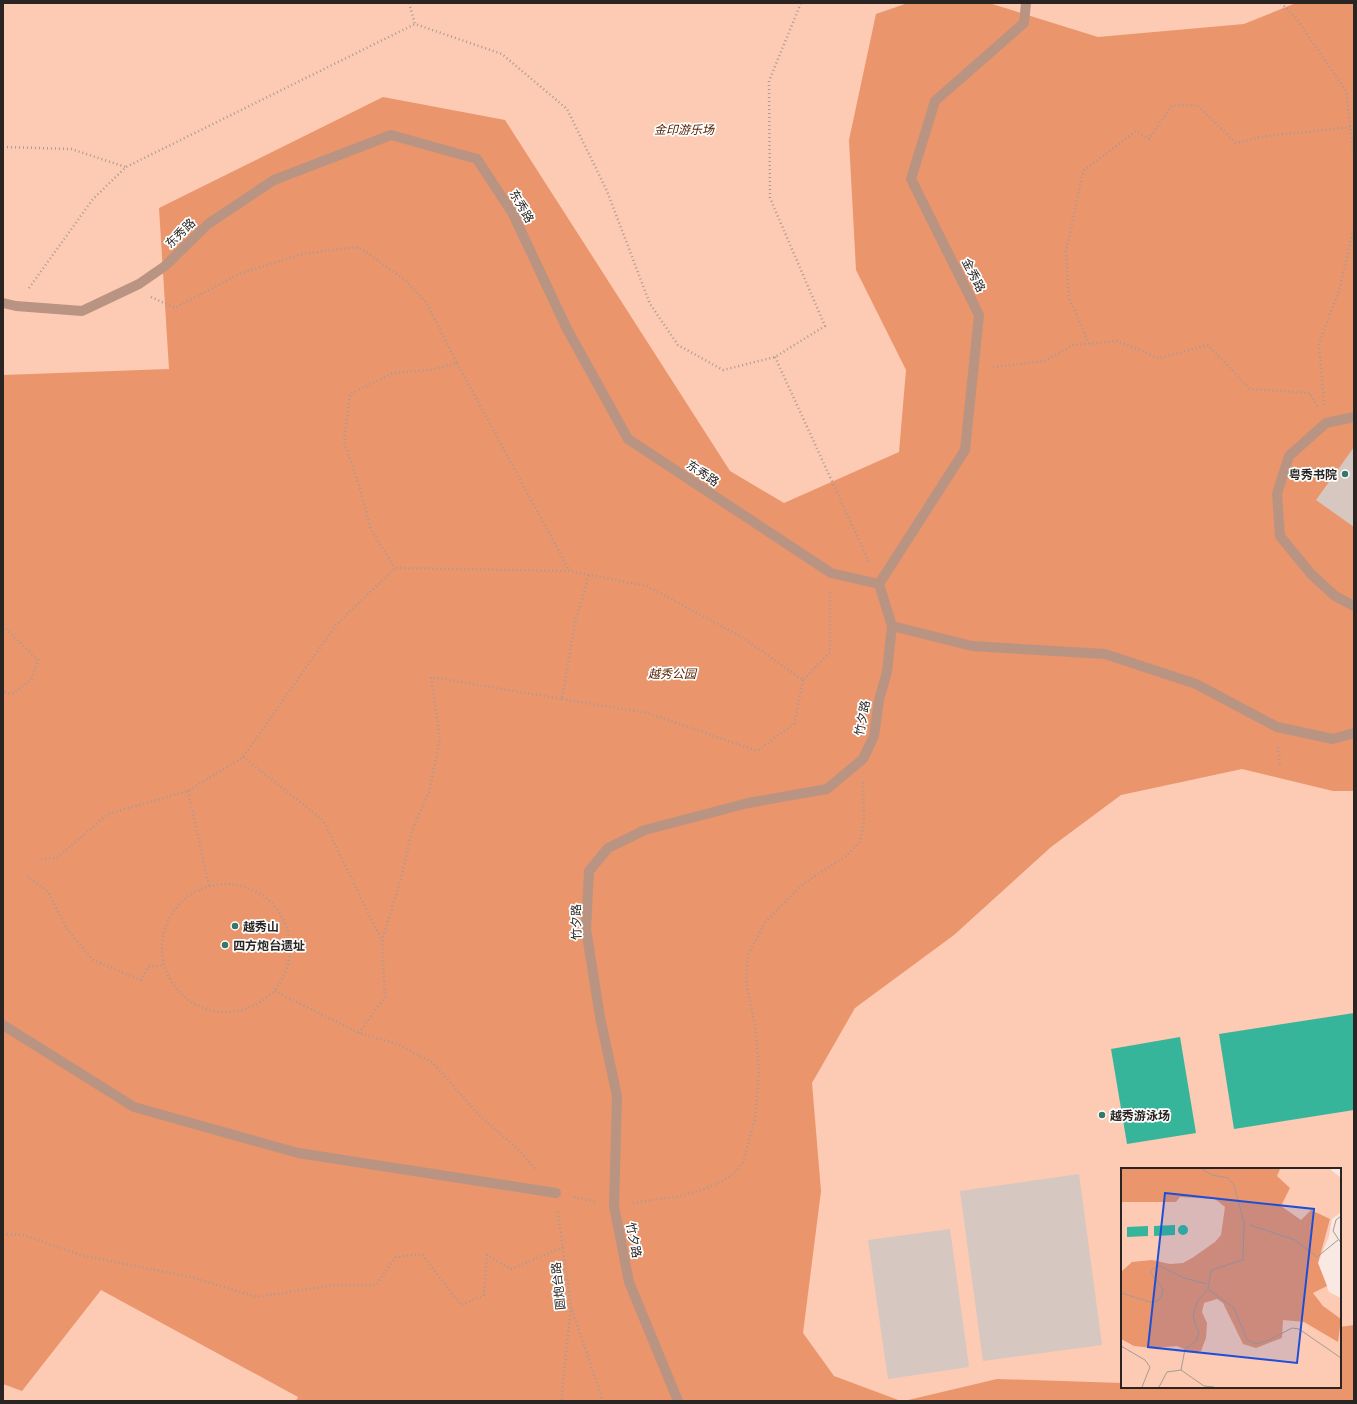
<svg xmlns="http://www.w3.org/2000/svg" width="1357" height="1404" viewBox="0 0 1357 1404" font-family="'Libre Baskerville','Noto Sans SC',serif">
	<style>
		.green { fill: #fdcab3; fill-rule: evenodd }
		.forest { fill: #ea956c }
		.water { fill: #37b59a }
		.building { fill: #d6c7c0 }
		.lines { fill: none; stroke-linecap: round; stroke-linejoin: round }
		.path { stroke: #a79b96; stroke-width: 2.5; stroke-dasharray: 1 3; stroke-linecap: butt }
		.minor { stroke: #ba9482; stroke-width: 10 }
		.poi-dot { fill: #367868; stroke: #fff; stroke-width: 1.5 }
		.labels { text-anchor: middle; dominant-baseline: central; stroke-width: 3.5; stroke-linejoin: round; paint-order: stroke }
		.park-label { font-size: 12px; font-style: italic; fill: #592405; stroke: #fff }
		.street-label { font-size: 12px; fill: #2a2522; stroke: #fff }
		.poi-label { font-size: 12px; font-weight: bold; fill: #2a2522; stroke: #fff; text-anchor: start }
		.inset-road { fill: none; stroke: #a69b95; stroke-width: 1 }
		.view { fill: #1d4ed8; fill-opacity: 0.15; stroke: #1d4ed8; stroke-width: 2 }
		.inset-edge { fill: none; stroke: #2a2522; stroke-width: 2 }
	</style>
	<rect width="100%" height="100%" fill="#f9e9e2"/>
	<path class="green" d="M3 3H1354V1401H3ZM1122 1169H1340V1387H1122Z"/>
	<g class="forest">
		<polygon points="908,3 989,3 1098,37 1244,24 1296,3 1354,3 1354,791 1333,791 1242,769 1121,795 1051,847 954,935 855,1008 812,1083 821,1191 803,1333 834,1376 901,1401 296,1401 298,1397 101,1290 22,1391 3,1384 3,375 169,369 159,208 383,97 505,120 730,471 784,503 899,452 906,370 856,270 849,140 876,14"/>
		<polygon points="1354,1325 1354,1401 904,1401 997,1379 1122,1383 1122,1387 1340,1387 1340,1327"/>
	</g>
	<g class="water">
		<polygon points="1354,1013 1354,1110 1234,1129 1219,1034"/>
		<polygon points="1180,1037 1196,1133 1127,1144 1111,1049"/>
	</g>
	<g class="building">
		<polygon points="1354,447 1354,527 1316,500"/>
		<polygon points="1079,1174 1102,1345 983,1361 960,1191"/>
		<polygon points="950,1229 969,1367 888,1379 868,1240"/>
	</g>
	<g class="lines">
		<g class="path">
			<polyline points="409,3 415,24 502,54 567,109 607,191 650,304 678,345 723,370 775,357 825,326 770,198 769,81 801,3"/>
			<polyline points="1281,3 1296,18 1346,91 1354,158"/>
			<polyline points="3,147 71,149 126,167"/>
			<polyline points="29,288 93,199 126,167 415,24"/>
			<polyline points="151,297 175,308 239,274 302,254 359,247 405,280 426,302 457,363 431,370 393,373 350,394 344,442 359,485 371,530 395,568"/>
			<polyline points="1089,344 1069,298 1066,252 1083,171 1136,131 1149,139 1172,105 1197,105 1236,143 1260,137 1350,127 1354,128"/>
			<polyline points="775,357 869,562"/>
			<polyline points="457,363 569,570"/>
			<polyline points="993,367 1045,361 1073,345 1117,341 1159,358 1208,345 1250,389 1310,393 1317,407"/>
			<polyline points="1324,405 1319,344 1339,290 1354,227"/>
			<polyline points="3,626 38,660 31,680 12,694 3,691"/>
			<polyline points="562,699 648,713 757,751 794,724 803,680"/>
			<polyline points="1278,747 1280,765"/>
			<polyline points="243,757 323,820 382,941 385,997 359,1033"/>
			<polyline points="188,791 209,886"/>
			<polyline points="41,859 57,858 108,814 188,791 243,757 336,625 395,568 569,571 647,586 740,636 803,680 830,652 830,591"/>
			<polyline points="27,876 48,892 67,929 93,960 141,980 148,967 163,965"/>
			<circle cx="226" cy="948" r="64"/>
			<polyline points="382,941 402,875 412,830 429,792 440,738 431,677 562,699 575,622 589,575"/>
			<polyline points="275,991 359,1033 398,1044 433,1063 479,1115 520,1151 536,1170"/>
			<polyline points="574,1197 596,1202"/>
			<polyline points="633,1203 681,1196 707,1188 731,1176 743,1163 755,1118 759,1072 755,1025 746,983 748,955 766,921 804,883 846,856 860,842 864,821 863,782"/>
			<polyline points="558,1212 571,1308 563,1380 562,1401"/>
			<polyline points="3,1234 24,1235 80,1255 191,1277 257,1297 335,1285 376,1285 396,1257 422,1254 461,1305 484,1295 487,1255 511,1269 563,1247"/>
			<polyline points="572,1310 603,1401"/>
		</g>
		<g class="minor">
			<polyline points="3,303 16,306 82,311 139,284 165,266 208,224 274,180 391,135 477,159 513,214 567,329 628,439 831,573 879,584"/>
			<polyline points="1354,417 1326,423 1289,456 1277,494 1280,536 1311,574 1335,596 1354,606"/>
			<polyline points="879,584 965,450 979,315 911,179 935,101 1024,23 1026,3"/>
			<polyline points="892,626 972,646 1105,654 1196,684 1277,727 1333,739 1354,733"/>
			<polyline points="3,1025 134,1107 298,1153 556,1193"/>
			<polyline points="678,1401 629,1282 614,1206 617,1096 600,1017 586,929 589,871 608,848 645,830 748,803 827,789 863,759 874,736 879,700 887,672 892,626 879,584"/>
		</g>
	</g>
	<g class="poi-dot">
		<circle cx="1345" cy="474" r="4"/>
		<circle cx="235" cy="926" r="4"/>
		<circle cx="225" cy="945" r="4"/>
		<circle cx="1102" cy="1115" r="4"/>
	</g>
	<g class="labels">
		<g class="park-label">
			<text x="684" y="129">金印游乐场</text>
			<text x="672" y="673">越秀公园</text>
		</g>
		<g class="street-label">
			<text transform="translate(522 206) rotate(60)">东秀路</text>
			<text transform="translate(180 233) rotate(-44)">东秀路</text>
			<text transform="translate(974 275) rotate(63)">金秀路</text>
			<text transform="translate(703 473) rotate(34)">东秀路</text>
			<text transform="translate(862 718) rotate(-79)">竹夕路</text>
			<text transform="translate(576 922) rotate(-91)">竹夕路</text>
			<text transform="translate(634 1240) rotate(79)">竹夕路</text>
			<text transform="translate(558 1286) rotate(-96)">圆炮台路</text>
		</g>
		<g class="poi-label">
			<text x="1337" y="474" text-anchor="end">粤秀书院</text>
			<text x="243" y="926">越秀山</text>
			<text x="233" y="945">四方炮台遗址</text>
			<text x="1110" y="1115">越秀游泳场</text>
		</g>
	</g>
	<g transform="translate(1121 1168)">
		<rect width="220" height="220" fill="#f9e9e2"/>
		<path d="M0 1H209L220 10V44L211 51 208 68 197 95 208 124 220 130V219H0Z" fill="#fdcab3"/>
		<path d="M0 1H159L156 8 169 20 160 38 180 52 190 42 209 51 197 95 206 118 192 125 202 138 220 151 217 174 183 154 162 152 161 170 135 180 122 176 102 135 96 131 83 135 81 144 86 155 85 170 80 183 72 185 56 178 32 180 13 178 0 171V104L11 94 31 92 49 96 62 95 71 90 94 74 100 67 104 39 94 31 59 29 55 34H0Z" fill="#ea956c"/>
		<path d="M57 62a5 5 0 1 1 10 0a5 5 0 1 1-10 0ZM54 57V67L33 68V58ZM27 58V68L6 69V59Z" fill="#37b59a"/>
		<path class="inset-road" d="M81 1 91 7 107 10 113 17 123 55 122 92 90 102 87 121M220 48 215 52 212 63 220 75M129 57 174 72 196 89 217 72M87 121 113 140 126 172 135 176 148 172 171 160 178 161 220 190M0 125 29 134 36 133 40 130 42 121 29 104 33 100 39 98 63 110 86 116M0 178 24 192 29 199 21 219M60 202 64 181 75 173 78 165 72 149 76 134 87 121M60 202 83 218 93 219M38 219 46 204 60 202"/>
		<path class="view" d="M44 25 193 41 176 195 27 179Z"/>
		<rect width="220" height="220" class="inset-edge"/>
	</g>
	<rect width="1357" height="1404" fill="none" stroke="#2a2522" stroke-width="8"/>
</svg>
